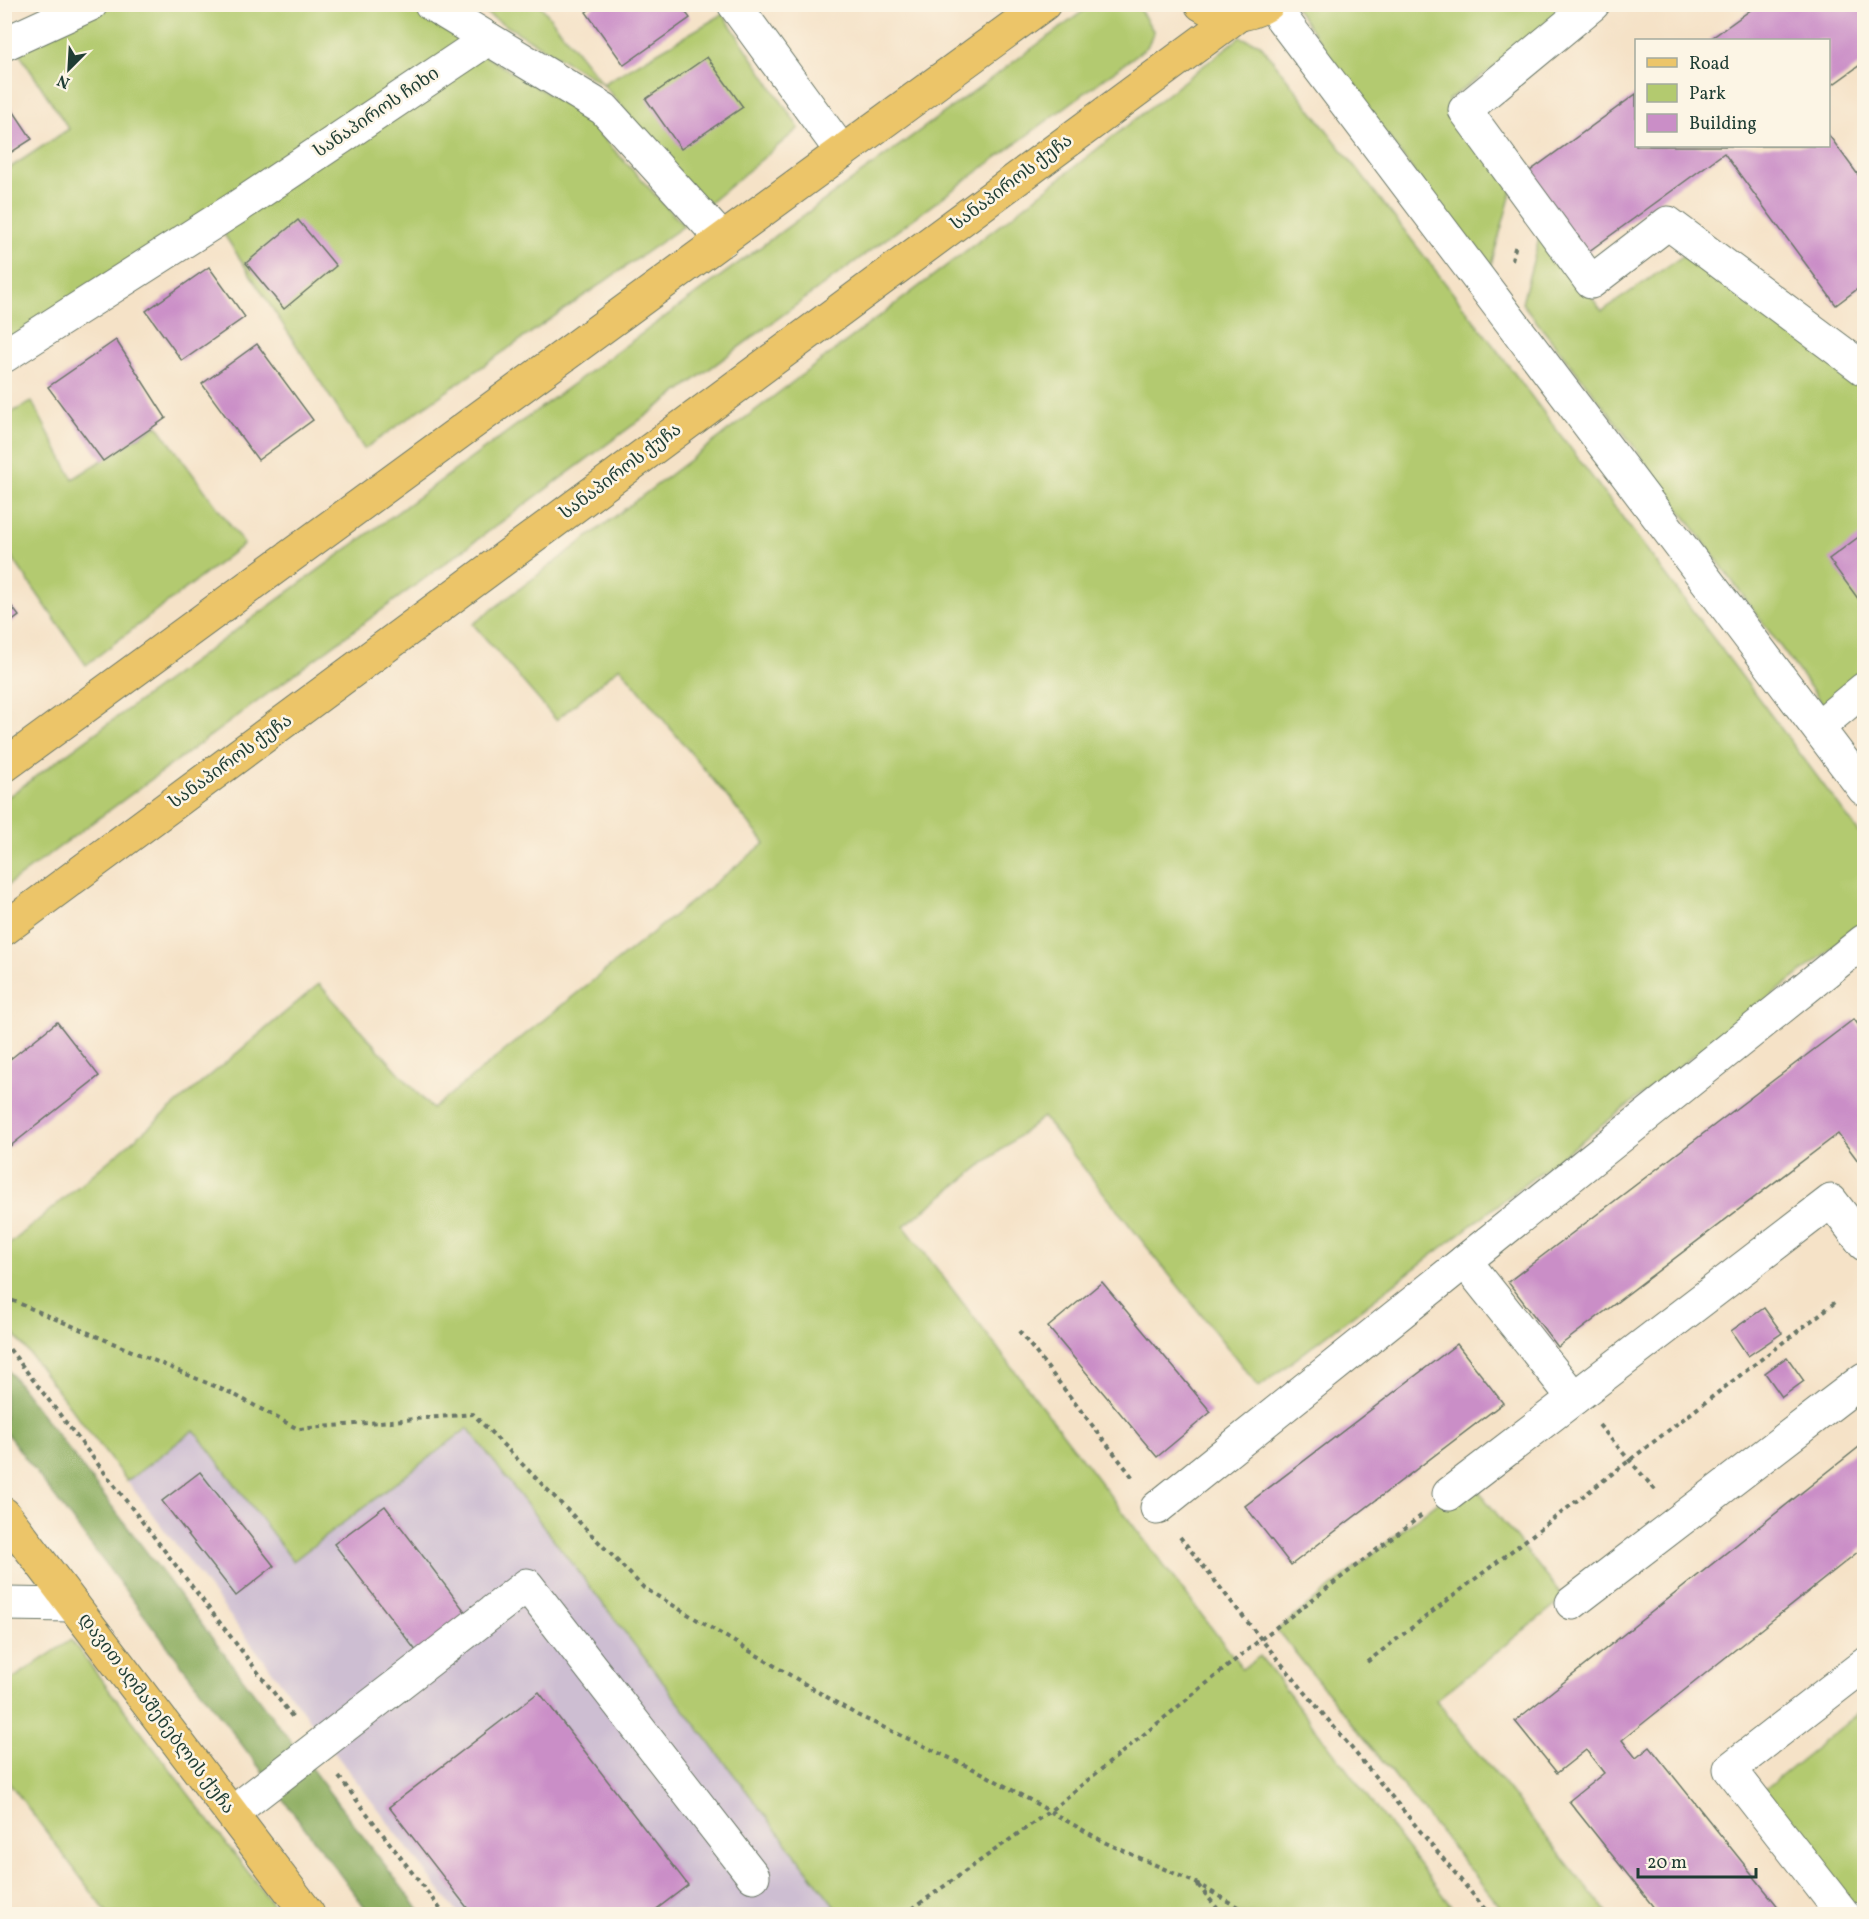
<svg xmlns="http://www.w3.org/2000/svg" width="1869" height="1919" viewBox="0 0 1869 1919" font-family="Vollkorn,'Noto Serif Georgian',serif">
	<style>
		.industrial { fill: #cdbed2 }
		.green { fill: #b3ca6f; stroke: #698452; stroke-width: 1.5 }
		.forest { fill: #8eae62; stroke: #56764b; stroke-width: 1.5 }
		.building { fill: #ca8ec7 }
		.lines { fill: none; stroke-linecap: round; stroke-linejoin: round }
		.minor-casing { stroke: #6a7767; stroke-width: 35 }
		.major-casing { stroke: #6a7767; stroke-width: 35 }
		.path { stroke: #6a7767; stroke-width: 4; stroke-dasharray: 4.5 4.5; stroke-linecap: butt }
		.minor { stroke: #fff; stroke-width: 33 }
		.major { stroke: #ecc569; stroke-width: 33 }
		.labels { text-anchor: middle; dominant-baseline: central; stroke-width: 5; stroke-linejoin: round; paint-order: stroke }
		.street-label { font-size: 18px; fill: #1f3d34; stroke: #fcf5e5 }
	</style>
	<rect width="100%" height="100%" fill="#fcf5e5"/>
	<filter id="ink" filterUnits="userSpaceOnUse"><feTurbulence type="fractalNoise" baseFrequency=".0167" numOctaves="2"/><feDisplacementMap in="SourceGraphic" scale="12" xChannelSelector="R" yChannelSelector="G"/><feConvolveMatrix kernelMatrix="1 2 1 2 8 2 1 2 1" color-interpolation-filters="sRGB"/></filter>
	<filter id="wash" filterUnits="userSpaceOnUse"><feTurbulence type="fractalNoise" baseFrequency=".008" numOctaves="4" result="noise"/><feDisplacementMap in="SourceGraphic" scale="24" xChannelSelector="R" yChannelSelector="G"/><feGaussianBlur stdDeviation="1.35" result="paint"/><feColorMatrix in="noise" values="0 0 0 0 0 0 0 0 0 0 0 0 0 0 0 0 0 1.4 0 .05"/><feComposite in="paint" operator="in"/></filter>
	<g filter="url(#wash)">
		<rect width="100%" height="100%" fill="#f5e2c7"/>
		<polygon class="industrial" points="468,1428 841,1914 458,1914 127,1481 194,1430 294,1561"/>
		<g class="green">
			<polygon points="104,4 417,5 472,38 5,343 5,171 69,129 15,47"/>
			<polygon points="1093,4 1137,5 1154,32 1147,47 5,887 5,799"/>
			<polygon points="1299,4 1582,5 1448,100 1514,183 1489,272 1391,141 1295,7"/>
			<polygon points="472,5 540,5 603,84 723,14 799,128 705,207 603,84"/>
			<polygon points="1240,37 1260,44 1490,341 1864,839 1864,923 1761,1004 1259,1387 1043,1117 904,1226 1243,1669 1260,1656 1457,1914 841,1914 468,1428 293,1561 194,1430 127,1481 5,1322 5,1248 319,984 432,1109 765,843 620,667 556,720 473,624 1008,219"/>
			<polygon points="479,52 581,114 684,226 364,449 218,225"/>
			<polygon points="1541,231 1602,311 1683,256 1767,315 1864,351 1864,674 1824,706 1612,417 1522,303"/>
			<polygon points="32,402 73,479 157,425 244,544 86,665 5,547 4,416"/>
			<polygon points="1468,1478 1564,1598 1436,1700 1608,1914 1506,1914 1277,1630"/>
			<polygon points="71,1640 280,1914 108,1914 5,1777 5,1684"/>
			<polygon points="1864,1709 1864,1914 1856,1914 1759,1794"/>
		</g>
		<polygon class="forest" points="5,1366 422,1914 370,1914 5,1431"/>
		<g id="blocks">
			<g class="building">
				<polygon points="1759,4 1864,4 1864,62 1828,88 1828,40 1709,40"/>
				<polygon points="596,5 680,5 690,18 624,65 586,12"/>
				<polygon points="707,57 743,107 681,149 646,99"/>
				<polygon points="1636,94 1636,146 1828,146 1828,134 1864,183 1864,284 1836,305 1724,153 1585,254 1526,174"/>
				<polygon points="6,100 32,139 4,157 4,101"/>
				<polygon points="298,220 336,266 284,309 246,263"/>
				<polygon points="209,267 245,317 182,361 146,311"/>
				<polygon points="116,340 166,418 103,461 48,387"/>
				<polygon points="257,344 313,420 258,460 202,384"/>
				<polygon points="1864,533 1864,607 1829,559"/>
				<polygon points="4,596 19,616 4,627"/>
				<polygon points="1854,1019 1864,1033 1864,1169 1838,1134 1558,1347 1508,1282"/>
				<polygon points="57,1022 99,1076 4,1151 4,1064"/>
				<polygon points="1102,1282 1211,1412 1157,1457 1048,1327"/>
				<polygon points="1764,1308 1782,1333 1748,1356 1731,1331"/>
				<polygon points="1457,1344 1503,1403 1291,1565 1245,1506"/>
				<polygon points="1787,1357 1804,1381 1782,1397 1765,1373"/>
				<polygon points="1864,1443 1864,1547 1622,1740 1636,1758 1650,1747 1784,1914 1659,1914 1569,1801 1604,1773 1586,1750 1557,1773 1515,1721"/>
				<polygon points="200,1472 274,1566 236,1596 162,1501"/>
				<polygon points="385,1506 470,1618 420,1656 334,1544"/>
				<polygon points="539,1692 688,1885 650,1914 472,1914 389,1807"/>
			</g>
		</g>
	</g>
	<g filter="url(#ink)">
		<use href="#blocks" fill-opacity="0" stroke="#6a7767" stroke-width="1.5"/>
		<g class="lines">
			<defs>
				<g id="minor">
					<polyline points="431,4 604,109 723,240"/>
					<polyline points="734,4 842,152"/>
					<polyline points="1271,4 1864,789"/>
					<polyline points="1593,4 1465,110 1591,282 1668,223 1864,369"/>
					<polyline points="4,44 91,4"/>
					<polyline points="4,356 236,208 488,39"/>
					<polyline points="1818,727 1864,689"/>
					<polyline points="1574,1398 1465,1261 1864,941"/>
					<polyline points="1449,1494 1831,1201 1864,1244"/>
					<polyline points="1157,1508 1465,1261"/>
					<polyline points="1572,1603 1864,1379"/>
					<polyline points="4,1604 73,1605"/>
					<polyline points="232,1813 527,1585 753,1876"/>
					<polyline points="1843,1914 1730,1769 1864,1665"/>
				</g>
				<g id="major">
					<path d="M1201 4C1223 19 1246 17 1268 4"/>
					<polyline points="4,766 1044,4"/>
					<polyline points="4,929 1238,15"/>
					<polyline points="4,1514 308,1914"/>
				</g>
			</defs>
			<use href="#minor" class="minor-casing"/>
			<use href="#major" class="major-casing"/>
			<g class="path">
				<polyline points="1512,260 1516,244"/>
				<polyline points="4,1297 233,1394 298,1429 473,1414 644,1588 857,1715 982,1773 1106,1843 1196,1883 1250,1914"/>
				<polyline points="1019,1331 1134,1479"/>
				<polyline points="4,1342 294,1719"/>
				<polyline points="1599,1425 1657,1492"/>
				<polyline points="1180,1537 1261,1639 1489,1914"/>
				<polyline points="1367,1662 1837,1301"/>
				<polyline points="339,1777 444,1914"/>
				<polyline points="1198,1885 1222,1914"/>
				<polyline points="905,1914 1050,1811 1261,1639 1422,1515"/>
			</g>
			<use href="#minor" class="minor"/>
			<use href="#major" class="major"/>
		</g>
	</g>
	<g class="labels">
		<g class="street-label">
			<text transform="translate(377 113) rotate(-34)">სანაპიროს ჩიხი</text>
			<text transform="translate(1012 183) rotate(-37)">სანაპიროს ქუჩა</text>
			<text transform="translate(621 472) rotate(-37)">სანაპიროს ქუჩა</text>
			<text transform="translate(231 762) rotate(-36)">სანაპიროს ქუჩა</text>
			<text transform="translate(156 1714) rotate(53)">დავით აღმაშენებლის ქუჩა</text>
		</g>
	</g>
	<rect width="1869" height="1919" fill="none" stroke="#fcf5e5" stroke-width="24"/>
	<rect x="1635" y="39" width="195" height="108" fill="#fcf5e5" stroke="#a4ab9e" stroke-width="1.5"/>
	<rect x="1647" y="58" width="30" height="9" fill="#ecc569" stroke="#a4ab9e" stroke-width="1.5"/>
	<text x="1689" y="69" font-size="18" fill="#1f3d34">Road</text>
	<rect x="1647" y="84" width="30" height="18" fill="#b3ca6f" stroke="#a4ab9e" stroke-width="1.5"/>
	<text x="1689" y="99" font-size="18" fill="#1f3d34">Park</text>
	<rect x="1647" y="114" width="30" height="18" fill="#ca8ec7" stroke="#a4ab9e" stroke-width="1.5"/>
	<text x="1689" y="129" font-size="18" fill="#1f3d34">Building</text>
	<g transform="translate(69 69) rotate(204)" stroke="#fcf5e5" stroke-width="4.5" paint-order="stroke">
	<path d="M0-4.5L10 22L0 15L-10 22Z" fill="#1f3d34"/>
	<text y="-9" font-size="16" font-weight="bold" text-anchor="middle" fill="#1f3d34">N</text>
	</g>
	<path d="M1638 1868v9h118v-9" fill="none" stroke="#1f3d34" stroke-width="3"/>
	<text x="1647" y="1868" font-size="18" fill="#1f3d34" stroke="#fcf5e5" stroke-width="4.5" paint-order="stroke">20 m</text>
</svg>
